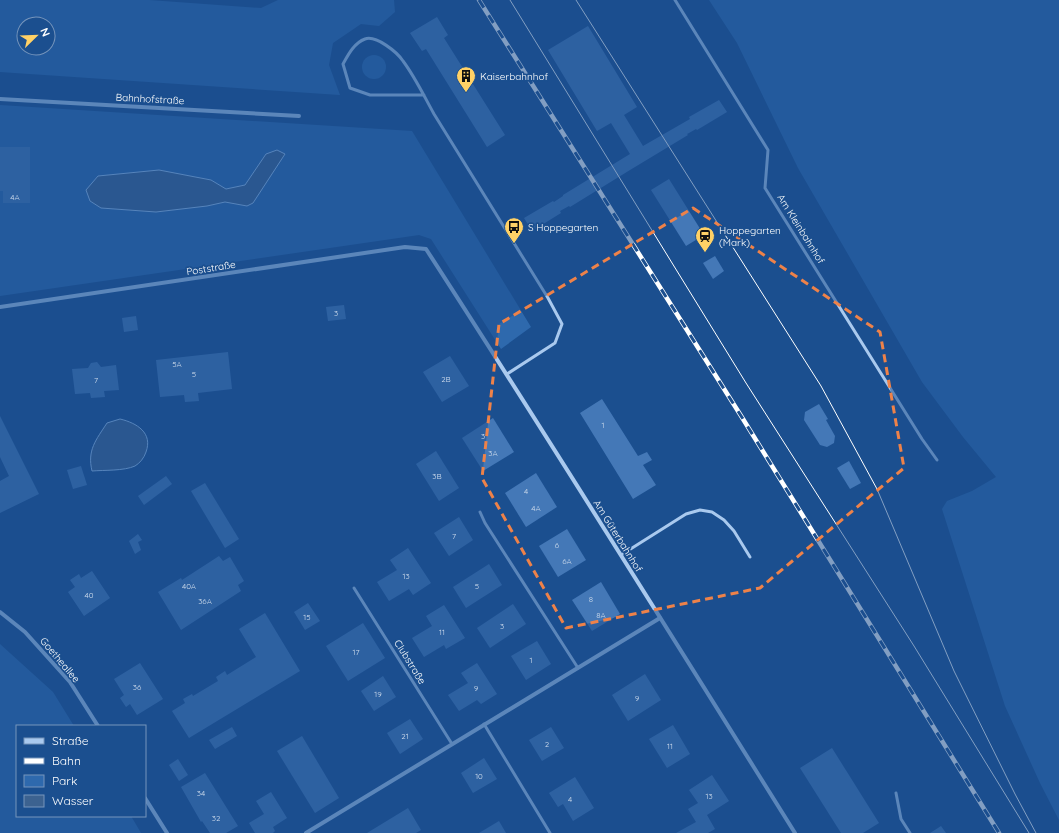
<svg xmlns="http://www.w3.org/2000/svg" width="1059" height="833" viewBox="0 0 1059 833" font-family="Quicksand,sans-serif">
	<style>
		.green { fill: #2e69ad; fill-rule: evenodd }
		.water { fill: #3c6290; stroke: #9cc4f0 }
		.building { fill: #4478b7 }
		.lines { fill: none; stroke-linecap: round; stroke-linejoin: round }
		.lane { stroke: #a9c9ee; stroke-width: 3 }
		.street { stroke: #a9c9ee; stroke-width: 4 }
		.tram { stroke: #fff; stroke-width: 1 }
		.rail-casing { stroke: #fff; stroke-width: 4.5 }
		.rail { stroke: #1b4f8f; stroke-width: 3; stroke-dasharray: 9; stroke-linecap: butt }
		.marked { fill: none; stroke: #ee8249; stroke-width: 3; stroke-dasharray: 8 5; stroke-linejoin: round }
		.labels { text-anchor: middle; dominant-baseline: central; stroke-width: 3.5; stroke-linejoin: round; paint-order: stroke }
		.number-label { font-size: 8px; fill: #d0dded }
		.poi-label { font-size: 10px; fill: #fff; stroke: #1b4f8f; text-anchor: start }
		.street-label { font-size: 10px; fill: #fff; stroke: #1b4f8f }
	</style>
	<rect width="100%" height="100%" fill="#1b4f8f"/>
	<g class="green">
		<path d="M0 0H149L261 8 278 0H394L395 12 379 26 361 24 333 43 329 65 340 95 0 72ZM24 24H48V48H24Z"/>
		<polygon points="709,0 1059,0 1059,820 1040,783 1005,706 942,509 947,501 972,491 996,477 963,437 922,382 798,168 737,43"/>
		<circle cx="374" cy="67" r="12"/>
		<path d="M0 105 412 131 531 327 501 349 431 239 419 235 0 296ZM266 154H285L247 206 225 202 207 206 156 212 101 208 90 201 98 176 159 170 211 180 226 189 245 185Z"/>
		<polygon points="0,644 53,692 74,726 17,726 17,816 131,816 141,833 0,833"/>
	</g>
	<g class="water">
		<polygon points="277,150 285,154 253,203 247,206 225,202 207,206 156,212 101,208 90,201 86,190 98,176 159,170 211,180 226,189 245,185 266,154"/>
		<path d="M120 419C137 423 153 433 146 452 144 458 140 463 135 466 124 471 104 470 92 471 87 450 96 440 107 423Z"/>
	</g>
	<g class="building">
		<polygon points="437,17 448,35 444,38 505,135 487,147 426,49 422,51 410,33"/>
		<polygon points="588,26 637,107 624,115 643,146 690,119 689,117 719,100 727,112 697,130 696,129 689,133 687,134 688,135 630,170 570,207 569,206 560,211 561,213 532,231 524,218 553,201 554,202 563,196 563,195 630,154 611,123 597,131 548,50"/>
		<polygon points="0,147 30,147 30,203 3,203 3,191 0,191"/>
		<polygon points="669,179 704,235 686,246 651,190"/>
		<polygon points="715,256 724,271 713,279 703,263"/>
		<polygon points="344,305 346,319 328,321 326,307"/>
		<polygon points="136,316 138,330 124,332 122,318"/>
		<polygon points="228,352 232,389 198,393 199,401 185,402 184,395 160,397 156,360"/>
		<polygon points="450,356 469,386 442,402 423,372"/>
		<polygon points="97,362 101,367 116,365 119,390 104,391 105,397 91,398 90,393 75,394 72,369 88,368 91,363"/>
		<polygon points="602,399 638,456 647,452 652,460 643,465 656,485 633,499 580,413"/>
		<polygon points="819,404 828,419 826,420 835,436 834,443 827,447 820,445 804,420 805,412"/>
		<polygon points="0,416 39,494 0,513 0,481 9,476 0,457"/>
		<polygon points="493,418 514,452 483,471 462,438"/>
		<polygon points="436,451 459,488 439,501 416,464"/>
		<polygon points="849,461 861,483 850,489 837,468"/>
		<polygon points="81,466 87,485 73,489 67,470"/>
		<polygon points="536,473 557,507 526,527 505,493"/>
		<polygon points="166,476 172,484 144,505 138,496"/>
		<polygon points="205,483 239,539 225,548 191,491"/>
		<polygon points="459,517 473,540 449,556 434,533"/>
		<polygon points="567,529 586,560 558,577 539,546"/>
		<polygon points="138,534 142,540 138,542 141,550 135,554 129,541"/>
		<polygon points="408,548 431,583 413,595 409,589 389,601 377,582 397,570 390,560"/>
		<polygon points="219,556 223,561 230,557 244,581 238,585 241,591 181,630 158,592 181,578 182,580"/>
		<polygon points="489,564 502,585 466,608 453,587"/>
		<polygon points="92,571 110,598 84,616 68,592 75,587 70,580 79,574 81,578"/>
		<polygon points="601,582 620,614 592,631 572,600"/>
		<polygon points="308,603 320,621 305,630 294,612"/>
		<polygon points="513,604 526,624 490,648 477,628"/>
		<polygon points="444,605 465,638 446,649 444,645 424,657 412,638 432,626 426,616"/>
		<polygon points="265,613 300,671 189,738 172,711 185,703 183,699 192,694 193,696 218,681 216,677 225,671 227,675 256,657 239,629"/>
		<polygon points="363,623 385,658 348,681 326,646"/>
		<polygon points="537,641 551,664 526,680 511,656"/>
		<polygon points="140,663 163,699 137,715 130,704 126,707 120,698 124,695 114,679"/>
		<polygon points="477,663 497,694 481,704 477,700 459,711 448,695 468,683 461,673"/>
		<polygon points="645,674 661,700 628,721 612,695"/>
		<polygon points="383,676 396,697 374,711 361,691"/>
		<polygon points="410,719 423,739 400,754 387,733"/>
		<polygon points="673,725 690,754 667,768 649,739"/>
		<polygon points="232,727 237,736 215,749 209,740"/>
		<polygon points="551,727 564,748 542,761 529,740"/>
		<polygon points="302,736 339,798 315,813 277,751"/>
		<polygon points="832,748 879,823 863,833 841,833 800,768"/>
		<polygon points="484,758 497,779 473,793 461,773"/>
		<polygon points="178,759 188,775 179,781 169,765"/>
		<polygon points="205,773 238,826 226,833 210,833 202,821 201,822 181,787"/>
		<polygon points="712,775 729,801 707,815 715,829 708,833 676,833 696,822 688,809 698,803 689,790"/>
		<polygon points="575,777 594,808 573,821 563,804 558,807 549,793"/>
		<polygon points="271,792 287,818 273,827 275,831 273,833 255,833 249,823 264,814 256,801"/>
		<polygon points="408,808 421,830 416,833 367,833"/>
		<polygon points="499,821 506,833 479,833"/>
		<polygon points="941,826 946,833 930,833 938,828"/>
	</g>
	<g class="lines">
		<g class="lane">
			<polyline points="675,0 768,150 765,188 922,439 937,460"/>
			<path d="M424 95H370L350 88 343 64C348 55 354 43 365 39 376 35 397 52 403 61 415 77 424 96 434 114L548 298 562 324 555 343 507 374"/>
			<polyline points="480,512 485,523 578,668"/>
			<polyline points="621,555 686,514 700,510 712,512 724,520 734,531 750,557"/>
			<polyline points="354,588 452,744"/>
			<polyline points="484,724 550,833"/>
			<polyline points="896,793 901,819 910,833"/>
		</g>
		<g class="street">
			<polyline points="0,99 299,116"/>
			<path d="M0 307 405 247 426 249C551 442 673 638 795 833"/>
			<polyline points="0,612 25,632 70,682 98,726"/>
			<polyline points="145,798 167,833"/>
			<polyline points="306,833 660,618"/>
		</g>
		<g class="tram">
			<polyline points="510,0 746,383 914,646 1029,833"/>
			<polyline points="576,0 821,386 877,489 954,671 1015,794 1036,833"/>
		</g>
		<defs>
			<polyline id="rail" points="479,0 743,419 999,833"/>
		</defs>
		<use href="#rail" class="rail-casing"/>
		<use href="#rail" class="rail"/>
	</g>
	<path d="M0 0H1059V833H0ZM693 208 880 332 904 468 760 588 566 628 482 478 499 324Z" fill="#1b4f8f" fill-opacity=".55" fill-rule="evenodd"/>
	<path class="marked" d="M693 208 880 332 904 468 760 588 566 628 482 478 499 324Z"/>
	<defs>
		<symbol id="building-pin" viewBox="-11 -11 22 30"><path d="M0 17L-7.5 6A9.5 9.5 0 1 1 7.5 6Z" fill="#ffd166" stroke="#1b4f8f"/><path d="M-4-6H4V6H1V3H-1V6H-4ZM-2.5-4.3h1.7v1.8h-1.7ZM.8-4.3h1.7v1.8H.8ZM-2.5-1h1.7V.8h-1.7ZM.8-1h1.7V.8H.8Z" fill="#111"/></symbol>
		<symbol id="bus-pin" viewBox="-11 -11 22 30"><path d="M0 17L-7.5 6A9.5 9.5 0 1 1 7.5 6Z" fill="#ffd166" stroke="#1b4f8f"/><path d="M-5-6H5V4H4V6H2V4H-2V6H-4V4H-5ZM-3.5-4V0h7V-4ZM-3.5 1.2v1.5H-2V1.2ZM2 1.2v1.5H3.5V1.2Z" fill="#111"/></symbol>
		<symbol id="station-pin" viewBox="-11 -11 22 30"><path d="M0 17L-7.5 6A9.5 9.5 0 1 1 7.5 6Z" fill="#ffd166" stroke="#1b4f8f"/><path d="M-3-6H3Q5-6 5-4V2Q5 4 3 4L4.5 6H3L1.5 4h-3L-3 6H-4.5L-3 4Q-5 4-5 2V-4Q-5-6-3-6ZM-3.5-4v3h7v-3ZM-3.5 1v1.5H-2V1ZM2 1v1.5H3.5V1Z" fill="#111"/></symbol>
	</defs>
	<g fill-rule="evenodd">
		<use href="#building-pin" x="455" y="65" width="22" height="30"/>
		<use href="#bus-pin" x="503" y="216" width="22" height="30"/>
		<use href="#station-pin" x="694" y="225" width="22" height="30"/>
	</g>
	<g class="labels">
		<g class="number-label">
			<text x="15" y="197">4A</text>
			<text x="336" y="313">3</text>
			<text x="177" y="364">5A</text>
			<text x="194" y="374">5</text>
			<text x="446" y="379">2B</text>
			<text x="96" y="380">7</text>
			<text x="603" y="425">1</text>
			<text x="483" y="436">3</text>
			<text x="493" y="453">3A</text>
			<text x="437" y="476">3B</text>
			<text x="526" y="491">4</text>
			<text x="536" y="508">4A</text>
			<text x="454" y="536">7</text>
			<text x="557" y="545">6</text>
			<text x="567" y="561">6A</text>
			<text x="406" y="576">13</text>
			<text x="189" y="586">40A</text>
			<text x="477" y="586">5</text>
			<text x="89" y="595">40</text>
			<text x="591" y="599">8</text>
			<text x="205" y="601">36A</text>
			<text x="601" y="615">8A</text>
			<text x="307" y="617">15</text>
			<text x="502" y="626">3</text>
			<text x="442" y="632">11</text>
			<text x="356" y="652">17</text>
			<text x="531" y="660">1</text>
			<text x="137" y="687">36</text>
			<text x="476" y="688">9</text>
			<text x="378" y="694">19</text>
			<text x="637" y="698">9</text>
			<text x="405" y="736">21</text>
			<text x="547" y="744">2</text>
			<text x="670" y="746">11</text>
			<text x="479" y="776">10</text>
			<text x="201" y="793">34</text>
			<text x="709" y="796">13</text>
			<text x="570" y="799">4</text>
			<text x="216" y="818">32</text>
		</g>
		<g class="poi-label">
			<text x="480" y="76">Kaiserbahnhof</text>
			<text x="528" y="227">S Hoppegarten</text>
			<text x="719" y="230">Hoppegarten<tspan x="719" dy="12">(Mark)</tspan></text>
		</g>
		<g class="street-label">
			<text transform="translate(150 99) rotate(3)">Bahnhofstraße</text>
			<text transform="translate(801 229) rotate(58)">Am Kleinbahnhof</text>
			<text transform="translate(211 268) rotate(-9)">Poststraße</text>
			<text transform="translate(618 536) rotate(58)">Am Güterbahnhof</text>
			<text transform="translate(60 660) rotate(50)">Goetheallee</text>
			<text transform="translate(410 662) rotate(58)">Clubstraße</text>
		</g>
	</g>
	<rect x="16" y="725" width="130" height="92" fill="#1b4f8f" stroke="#7695bc"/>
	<rect x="24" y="738" width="20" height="6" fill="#a9c9ee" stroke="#7695bc"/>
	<text x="52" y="745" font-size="12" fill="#ffffff">Straße</text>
	<rect x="24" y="758" width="20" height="6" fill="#ffffff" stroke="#7695bc"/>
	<text x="52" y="765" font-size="12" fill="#ffffff">Bahn</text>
	<rect x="24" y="775" width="20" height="12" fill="#2e69ad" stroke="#7695bc"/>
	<text x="52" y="785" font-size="12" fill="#ffffff">Park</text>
	<rect x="24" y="795" width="20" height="12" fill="#3c6290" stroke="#7695bc"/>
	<text x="52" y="805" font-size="12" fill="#ffffff">Wasser</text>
	<g transform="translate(36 36) rotate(67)"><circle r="19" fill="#1b4f8f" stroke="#7695bc"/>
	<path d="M0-3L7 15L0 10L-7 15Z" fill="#ffd166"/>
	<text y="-6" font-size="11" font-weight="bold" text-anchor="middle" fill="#ffffff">N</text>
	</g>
</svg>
